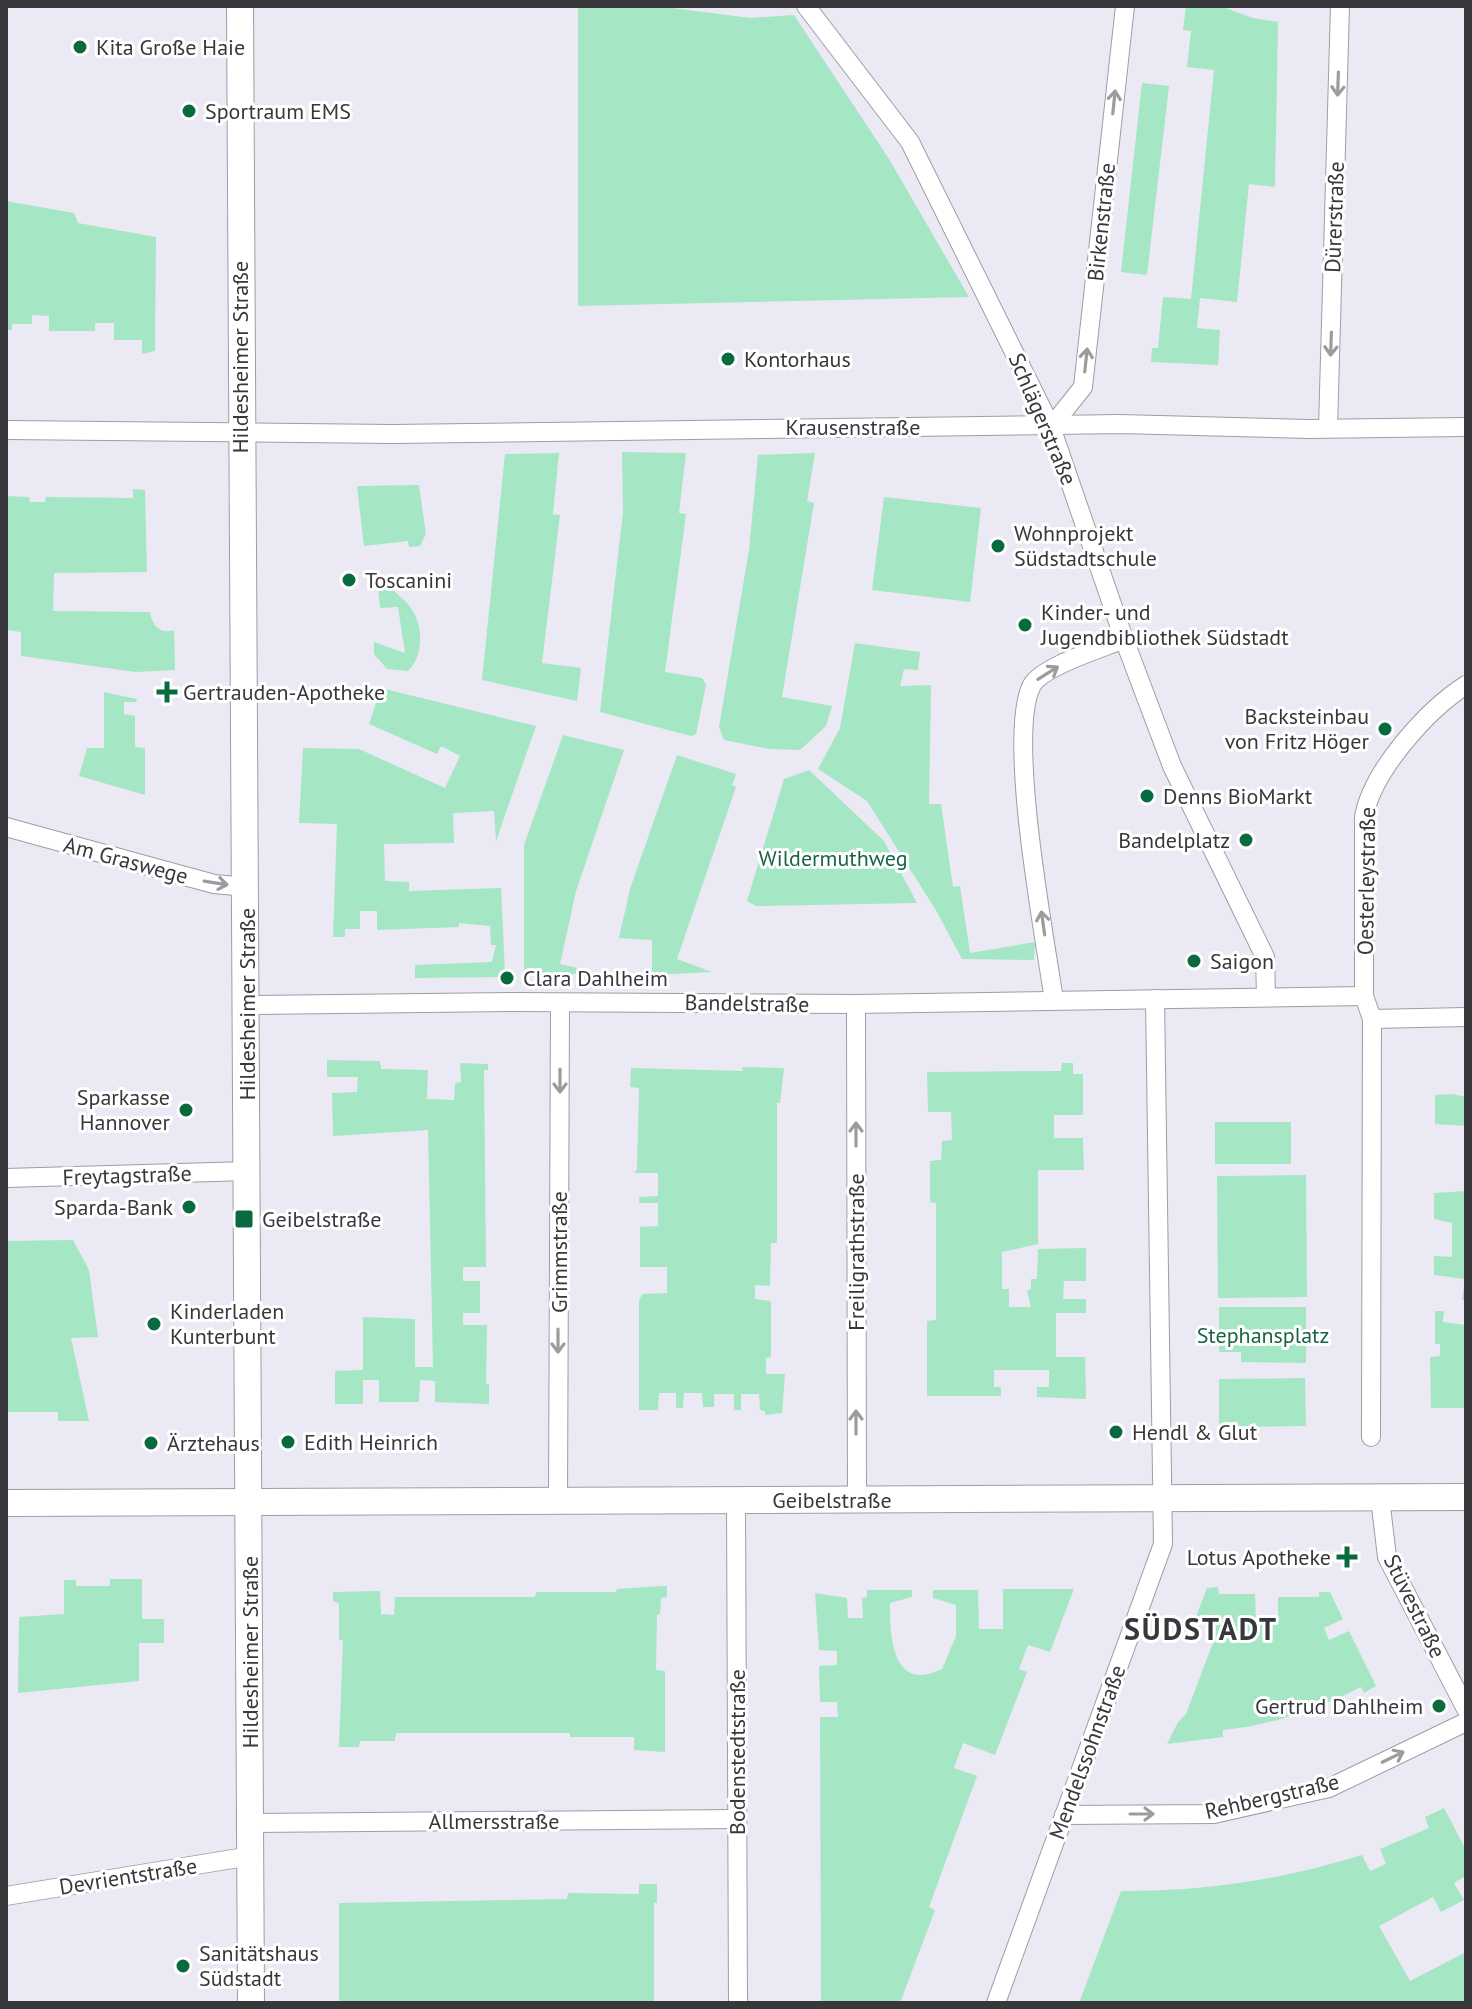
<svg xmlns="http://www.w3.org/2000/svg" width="1472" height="2009" viewBox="0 0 1472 2009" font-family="'PT Sans',sans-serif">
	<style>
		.green { fill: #a5e6c4 }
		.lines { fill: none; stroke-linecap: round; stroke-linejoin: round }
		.street-casing { stroke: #9e9da7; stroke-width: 20 }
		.secondary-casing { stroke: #9e9da7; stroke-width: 28 }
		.street { stroke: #fff; stroke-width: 18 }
		.secondary { stroke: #fff; stroke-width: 26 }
		.oneway { stroke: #9c9c9e }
		.poi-dot { fill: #096a3f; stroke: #fff; stroke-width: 3 }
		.labels { text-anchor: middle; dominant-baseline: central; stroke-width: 6; stroke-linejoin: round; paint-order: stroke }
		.poi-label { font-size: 22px; fill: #38383c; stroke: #fff; text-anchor: start }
		.street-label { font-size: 22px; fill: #38383c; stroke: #fff }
		.park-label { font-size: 22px; fill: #186545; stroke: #fff }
		.district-label { font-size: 30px; font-weight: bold; letter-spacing: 2px; fill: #38383c; stroke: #fff }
	</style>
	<rect width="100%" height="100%" fill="#ebeaf4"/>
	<g class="green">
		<polygon points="578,6 656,6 751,18 794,15 889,159 969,297 578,306"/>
		<polygon points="1186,6 1220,6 1253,18 1278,22 1275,187 1249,184 1237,302 1200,298 1197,328 1220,330 1218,365 1151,362 1152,348 1158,348 1163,297 1191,299 1214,70 1187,67 1191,31 1183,30"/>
		<polygon points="1142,83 1169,86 1147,275 1121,272"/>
		<polygon points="6,201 74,213 78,223 156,237 155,351 142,354 142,340 114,340 114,323 95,323 95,331 49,331 49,316 32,315 32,324 12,324 12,330 6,330"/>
		<polygon points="622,452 686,453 679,513 686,514 665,672 702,678 706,685 696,734 691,736 600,712 623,512"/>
		<polygon points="559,453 553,514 560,515 542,663 581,668 577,701 482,680 505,454"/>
		<polygon points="815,453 807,501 814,503 782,697 832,706 826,726 800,750 769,749 724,740 719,727 749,550 758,455"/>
		<polygon points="419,485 426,534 420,546 409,547 408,541 364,546 357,486"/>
		<path d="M133 489 145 490 147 572 54 573 53 611 150 612C152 625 160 635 174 630L175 670 136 672 21 656V632L6 630V496L29 497 30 502H45L46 497 133 498Z"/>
		<polygon points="884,497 981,508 970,602 872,590"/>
		<path d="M389 586C396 594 407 601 412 610 424 627 423 658 408 671L387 669 374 654V642L405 653 398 607 380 608 378 587Z"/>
		<polygon points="855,643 920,652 918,670 904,669 900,686 931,685 929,804 941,804 953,887 960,886 970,953 1035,942 1034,960 962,959 937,912 867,801 818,769 840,728"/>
		<polygon points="381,688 536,726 496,841 494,811 453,813 454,843 384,844 385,881 409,882 409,891 501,888 505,973 501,977 415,978 415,965 492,962 496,945 491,945 490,926 459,923 459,927 377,930 377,911 360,911 360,929 345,929 345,937 333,937 337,824 299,823 303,748 359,749 445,788 460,756 441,746 437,754 369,724"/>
		<polygon points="104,692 137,699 136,702 124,702 124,714 135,716 135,747 145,748 145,795 79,776 87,748 104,748"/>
		<polygon points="563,735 624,750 576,891 560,964 577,968 576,974 524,976 524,845"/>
		<polygon points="677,755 736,774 732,785 736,787 677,959 712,972 652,975 652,940 619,938 630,889"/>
		<polygon points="809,770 884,841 917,903 756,906 747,901 784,779"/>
		<polygon points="327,1060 380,1061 381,1069 428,1070 427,1099 454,1100 455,1083 461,1082 460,1063 488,1064 488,1070 484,1070 486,1267 463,1267 463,1281 480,1281 480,1313 463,1313 463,1325 487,1325 486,1384 489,1384 489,1404 435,1402 435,1381 420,1380 419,1402 379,1402 379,1380 363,1380 363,1404 335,1404 335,1371 363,1370 363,1317 415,1319 415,1367 433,1367 428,1130 333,1136 332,1093 357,1092 358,1077 327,1077"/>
		<polygon points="1062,1063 1073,1063 1073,1074 1083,1074 1083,1115 1054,1115 1054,1138 1083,1138 1084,1170 1038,1170 1038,1244 1002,1252 1002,1289 1009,1289 1009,1307 1031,1307 1027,1291 1031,1289 1031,1279 1037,1279 1038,1249 1086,1248 1086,1281 1064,1281 1063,1299 1086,1299 1086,1313 1056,1313 1056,1357 1085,1357 1086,1399 1037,1397 1037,1387 1049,1387 1049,1370 994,1370 994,1387 1001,1387 1001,1396 927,1396 927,1321 936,1320 936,1203 930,1202 930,1161 941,1160 942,1141 952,1140 951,1112 928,1112 927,1072 1061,1071"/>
		<polygon points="742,1067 784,1068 780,1103 777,1103 777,1243 771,1243 770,1286 755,1285 755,1299 771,1301 771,1357 766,1358 766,1374 785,1374 782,1413 765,1415 765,1411 760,1410 759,1394 741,1394 741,1410 734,1410 734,1394 714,1394 714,1407 703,1407 702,1393 684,1393 683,1408 676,1408 676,1393 659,1393 658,1410 639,1410 639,1301 642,1294 667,1293 667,1267 640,1267 640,1227 658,1226 658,1203 639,1203 639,1197 658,1196 658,1173 634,1173 637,1169 639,1088 630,1087 631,1068 743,1071"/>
		<polygon points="1452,1094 1466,1097 1466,1126 1435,1124 1435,1095"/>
		<rect x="1215" y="1122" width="76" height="42"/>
		<polygon points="1306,1175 1307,1297 1218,1298 1217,1176"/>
		<polygon points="1466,1191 1466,1301 1462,1300 1465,1279 1434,1275 1434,1256 1452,1257 1452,1223 1434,1219 1434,1193"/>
		<polygon points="73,1240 89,1270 98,1337 71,1338 89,1421 58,1421 58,1412 6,1412 6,1241"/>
		<polygon points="1219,1307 1306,1307 1306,1363 1241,1362 1241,1352 1219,1352"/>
		<polygon points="1435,1311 1444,1311 1443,1322 1466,1325 1466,1408 1431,1408 1430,1357 1440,1356 1440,1344 1435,1344"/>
		<polygon points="1305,1378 1306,1426 1219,1427 1219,1379"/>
		<polygon points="110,1579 142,1579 142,1619 164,1619 164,1643 139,1643 139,1681 18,1693 19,1617 64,1614 64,1580 76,1580 76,1586 110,1586"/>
		<polygon points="663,1586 667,1586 667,1597 661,1598 660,1614 657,1615 656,1670 665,1671 665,1752 634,1750 634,1737 570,1737 570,1733 396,1733 395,1741 360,1741 359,1747 339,1747 343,1640 339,1640 339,1604 333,1601 333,1592 380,1591 381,1614 394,1615 395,1597 535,1597 536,1592 616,1592 617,1589"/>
		<path d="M1218 1587 1219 1594H1255L1256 1625 1278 1624V1597H1319V1592H1330L1343 1619 1324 1628 1329 1640 1349 1631 1376 1686 1364 1693 1361 1687C1320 1708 1270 1726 1223 1730V1737L1167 1744 1178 1722 1186 1714 1214 1640 1206 1636 1210 1624 1195 1619 1207 1588Z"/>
		<path d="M1003 1589H1074L1050 1652 1028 1645 1019 1669 1027 1672 995 1755 963 1743 954 1768 977 1776 929 1907 935 1910 900 2003H821L820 1717H838L837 1702H820L819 1666 837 1665V1651L819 1650 815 1593 847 1598 848 1618H863L862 1598 867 1597V1590H912V1597L890 1603C890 1637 892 1693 942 1669L956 1636V1605L933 1598V1590H978L979 1629H1003Z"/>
		<path d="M1444 1808 1466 1850V1876L1454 1883 1464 1900 1441 1912 1433 1897 1379 1926 1410 1981 1466 1952V2003H1079L1121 1891C1208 1891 1280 1880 1362 1855L1370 1871 1386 1864 1380 1849 1429 1828 1425 1817Z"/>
		<polygon points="639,1884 657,1884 657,1903 654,1903 654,2003 339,2003 339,1903 567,1899 568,1893 639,1894"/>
	</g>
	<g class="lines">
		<defs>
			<g id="street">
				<polyline points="806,6 910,142 1051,427 1124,639 1172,766 1265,957 1266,996"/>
				<polyline points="1051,427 1083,387 1125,6"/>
				<polyline points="1328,428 1340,6"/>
				<polyline points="6,430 392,434 1120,424 1308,429 1466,427"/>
				<polyline points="6,827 214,884 247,887"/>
				<path d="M1054 1000C1045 939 1006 733 1032 685 1043 666 1103 648 1124 639"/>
				<polyline points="856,1004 857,1500"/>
				<polyline points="248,1005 513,1002 856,1004 1364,996"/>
				<polyline points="1372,1019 1466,1017"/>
				<polyline points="6,1178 248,1171"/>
				<path d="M1371 1437 1372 1019 1364 996V817C1372 771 1427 710 1466 685"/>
				<polyline points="1380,1498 1387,1557 1466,1709"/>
				<polyline points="736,1500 738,2003"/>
				<polyline points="558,1501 560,1003"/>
				<polyline points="1064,1815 1214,1814 1329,1788 1466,1722"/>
				<polyline points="250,1823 737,1819"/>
				<polyline points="6,1896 251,1856"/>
				<polyline points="996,2003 1163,1544 1155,999"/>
			</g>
			<g id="secondary">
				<polyline points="240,6 251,2003"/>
				<polyline points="6,1503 1466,1497"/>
			</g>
		</defs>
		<use href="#street" class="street-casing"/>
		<use href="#secondary" class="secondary-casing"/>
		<use href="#street" class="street"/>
		<use href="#secondary" class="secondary"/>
	</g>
	<defs><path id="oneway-shaft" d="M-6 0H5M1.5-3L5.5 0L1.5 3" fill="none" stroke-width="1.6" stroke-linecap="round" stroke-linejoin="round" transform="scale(2)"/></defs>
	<g class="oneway">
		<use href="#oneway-shaft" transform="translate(1338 84) rotate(92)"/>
		<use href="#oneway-shaft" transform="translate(1114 102) rotate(-84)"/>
		<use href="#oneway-shaft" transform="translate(1331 344) rotate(92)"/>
		<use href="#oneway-shaft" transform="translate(1086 360) rotate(-84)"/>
		<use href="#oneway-shaft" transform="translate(1048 673) rotate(-32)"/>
		<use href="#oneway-shaft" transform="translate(216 883) rotate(9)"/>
		<use href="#oneway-shaft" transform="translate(1043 923) rotate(-98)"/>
		<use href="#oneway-shaft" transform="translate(560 1081) rotate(90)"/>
		<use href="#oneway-shaft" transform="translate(856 1134) rotate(-90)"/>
		<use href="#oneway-shaft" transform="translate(558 1341) rotate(90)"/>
		<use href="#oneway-shaft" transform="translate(856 1422) rotate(-90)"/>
		<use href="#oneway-shaft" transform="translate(1393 1757) rotate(-26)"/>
		<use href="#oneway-shaft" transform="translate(1142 1814)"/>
	</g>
	<g class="poi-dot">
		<circle cx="80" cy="47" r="8"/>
		<circle cx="189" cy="111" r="8"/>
		<circle cx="728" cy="359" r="8"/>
		<circle cx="998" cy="546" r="8"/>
		<circle cx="349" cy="580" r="8"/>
		<circle cx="1025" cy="625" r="8"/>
		<path d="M163 680h8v8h8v8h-8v8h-8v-8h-8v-8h8z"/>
		<circle cx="1385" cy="729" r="8"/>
		<circle cx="1147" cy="796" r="8"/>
		<circle cx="1246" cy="840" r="8"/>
		<circle cx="1194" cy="961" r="8"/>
		<circle cx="507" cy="978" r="8"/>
		<circle cx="186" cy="1110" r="8"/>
		<circle cx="189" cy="1207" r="8"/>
		<rect x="234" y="1209" width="20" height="20" rx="4"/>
		<circle cx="154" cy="1324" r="8"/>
		<circle cx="1116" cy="1432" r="8"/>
		<circle cx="288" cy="1442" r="8"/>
		<circle cx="151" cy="1443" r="8"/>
		<path d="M1343 1545h8v8h8v8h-8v8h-8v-8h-8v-8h8z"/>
		<circle cx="1439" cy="1706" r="8"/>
		<circle cx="183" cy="1966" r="8"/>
	</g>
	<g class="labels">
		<g class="poi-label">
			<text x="96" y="47">Kita Große Haie</text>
			<text x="205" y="111">Sportraum EMS</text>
			<text x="744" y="359">Kontorhaus</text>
			<text x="1014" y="533">Wohnprojekt<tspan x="1014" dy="25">Südstadtschule</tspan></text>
			<text x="365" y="580">Toscanini</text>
			<text x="1041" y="612">Kinder- und<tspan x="1041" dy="25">Jugendbibliothek Südstadt</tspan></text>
			<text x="183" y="692">Gertrauden-Apotheke</text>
			<text x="1369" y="716" text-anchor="end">Backsteinbau<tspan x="1369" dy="25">von Fritz Höger</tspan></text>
			<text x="1163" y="796">Denns BioMarkt</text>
			<text x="1230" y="840" text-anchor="end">Bandelplatz</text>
			<text x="1210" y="961">Saigon</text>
			<text x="523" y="978">Clara Dahlheim</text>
			<text x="170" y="1097" text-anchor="end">Sparkasse<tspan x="170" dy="25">Hannover</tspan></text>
			<text x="173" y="1207" text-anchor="end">Sparda-Bank</text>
			<text x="262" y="1219">Geibelstraße</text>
			<text x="170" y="1311">Kinderladen<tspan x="170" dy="25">Kunterbunt</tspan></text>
			<text x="1132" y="1432">Hendl &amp; Glut</text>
			<text x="304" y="1442">Edith Heinrich</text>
			<text x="167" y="1443">Ärztehaus</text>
			<text x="1331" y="1557" text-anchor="end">Lotus Apotheke</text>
			<text x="1423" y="1706" text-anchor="end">Gertrud Dahlheim</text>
			<text x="199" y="1953">Sanitätshaus<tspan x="199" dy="25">Südstadt</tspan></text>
		</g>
		<g class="street-label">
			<text transform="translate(1334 217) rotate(-88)">Dürerstraße</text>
			<text transform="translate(1101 222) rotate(-84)">Birkenstraße</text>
			<text transform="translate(240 357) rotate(-90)">Hildesheimer Straße</text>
			<text transform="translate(1043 419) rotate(67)">Schlägerstraße</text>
			<text x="853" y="427">Krausenstraße</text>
			<text transform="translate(126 860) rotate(15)">Am Graswege</text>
			<text transform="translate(1366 881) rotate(-89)">Oesterleystraße</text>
			<text transform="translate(747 1003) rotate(1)">Bandelstraße</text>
			<text transform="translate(247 1004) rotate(-90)">Hildesheimer Straße</text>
			<text transform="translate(127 1175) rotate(-2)">Freytagstraße</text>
			<text transform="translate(559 1252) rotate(-90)">Grimmstraße</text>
			<text transform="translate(856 1252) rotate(-90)">Freiligrathstraße</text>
			<text x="832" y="1500">Geibelstraße</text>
			<text transform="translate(1415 1606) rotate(64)">Stüvestraße</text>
			<text transform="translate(250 1652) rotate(-90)">Hildesheimer Straße</text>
			<text transform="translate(737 1752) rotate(-90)">Bodenstedtstraße</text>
			<text transform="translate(1087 1752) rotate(-70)">Mendelssohnstraße</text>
			<text transform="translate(1272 1796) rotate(-13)">Rehbergstraße</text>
			<text x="494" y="1821">Allmersstraße</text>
			<text transform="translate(128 1876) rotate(-9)">Devrientstraße</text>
		</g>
		<g class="park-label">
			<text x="833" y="858">Wildermuthweg</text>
			<text x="1263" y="1335">Stephansplatz</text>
		</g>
		<g class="district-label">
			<text x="1201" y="1628">SÜDSTADT</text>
		</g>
	</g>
	<rect width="1472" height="2009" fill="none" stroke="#38383c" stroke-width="16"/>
</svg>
